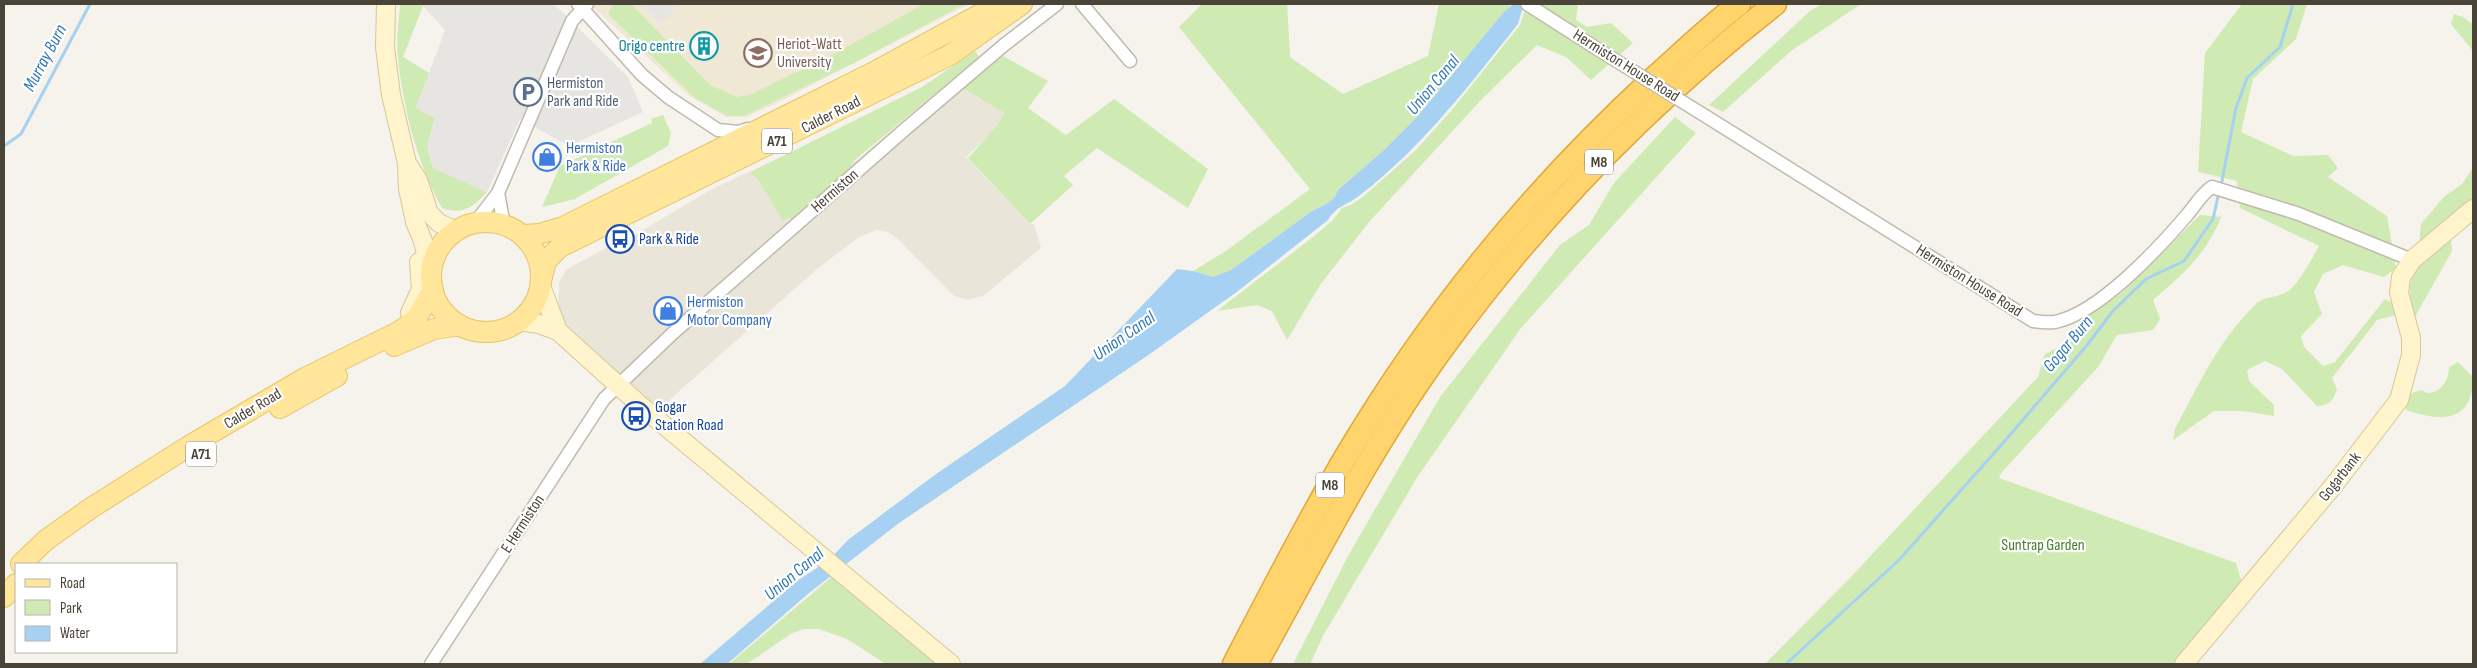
<svg xmlns="http://www.w3.org/2000/svg" width="2477" height="668" viewBox="0 0 2477 668" font-family="'Sofia Sans Condensed',sans-serif">
	<style>
		.residential { fill: #e9e5d9 }
		.education { fill: #efe8d5 }
		.green { fill: #cfeab3 }
		.parking { fill: #e7e5e2 }
		.water { fill: #a7d1f2 }
		.lines { fill: none; stroke-linecap: round; stroke-linejoin: round }
		.stream { stroke: #a7d1f2; stroke-width: 3 }
		.street-casing { stroke: #c1bbad; stroke-width: 15 }
		.secondary-casing { stroke: #d6c89a; stroke-width: 20 }
		.primary-casing { stroke: #e6c568; stroke-width: 22 }
		.highway-casing { stroke: #e0a93a; stroke-width: 25 }
		.street { stroke: #fff; stroke-width: 12 }
		.secondary { stroke: #fff4cb; stroke-width: 18 }
		.primary { stroke: #ffe69a; stroke-width: 20 }
		.highway { stroke: #ffd46c; stroke-width: 22 }
		.street-bridge-casing { stroke: #c1bbad; stroke-width: 15; stroke-linecap: butt }
		.street-bridge { stroke: #fff; stroke-width: 12 }
		.labels { text-anchor: middle; dominant-baseline: central; stroke-width: 4.5; stroke-linejoin: round; paint-order: stroke }
		.shield { fill: #fff; stroke: #807c74; stroke-width: 1 }
		.shield-label { font-size: 15px; font-weight: bold; fill: #4a4438 }
		.education-label { font-size: 16px; fill: #785e54; stroke: #fff; text-anchor: start }
		.culture-label { font-size: 16px; fill: #0d838f; stroke: #fff; text-anchor: end }
		.street-label { font-size: 16px; fill: #4a4438; stroke: #fff }
		.service-label { font-size: 16px; fill: #4e5e75; stroke: #fff; text-anchor: start }
		.shop-label { font-size: 16px; fill: #366cbe; stroke: #fff; text-anchor: start }
		.transit-label { font-size: 16px; fill: #164399; stroke: #fff; text-anchor: start }
		.park-label { font-size: 16px; fill: #467e29; stroke: #fff }
		.water-label { font-size: 18px; font-style: italic; fill: #2e79b9; stroke: #fff }
	</style>
	<rect width="100%" height="100%" fill="#f5f3eb"/>
	<polygon class="residential" points="990,50 1030,97 966,157 1030,224 1034,224 1041,248 983,296 968,300 954,296 899,240 888,232 877,230 859,237 817,269 677,393 654,416 558,331 559,282 567,269 612,245 616,246 712,189 835,132 855,162"/>
	<polygon class="education" points="590,4 969,4 777,103 746,117 726,117 688,95"/>
	<g class="green">
		<path d="M400 4H421L423 6 403 57 429 73 416 108 435 118 427 147 433 168 487 192C472 208 463 215 442 208 417 163 403 108 398 57 396 40 399 21 400 4Z"/>
		<polygon points="613,4 631,4 710,85 737,97 749,95 823,60 924,4 964,4 854,63 744,116 727,116 695,98 608,14"/>
		<polygon points="1202,4 1287,4 1290,57 1343,94 1428,56 1439,4 1508,4 1510,7 1503,13 1416,118 1383,151 1338,190 1335,197 1328,203 1312,211 1231,270 1213,277 1193,271 1226,251 1310,189 1179,27"/>
		<polygon points="1531,4 1578,4 1576,20 1587,27 1611,23 1633,43 1591,80 1566,57 1537,45 1481,100 1369,222 1320,285 1287,340 1272,311 1257,305 1217,311 1313,237 1333,220 1342,208 1351,205 1364,196 1416,150 1451,111 1520,25 1524,13"/>
		<polygon points="1822,4 1861,4 1791,51 1723,112 1709,105 1810,11"/>
		<path d="M2242 4H2307L2296 39 2253 79 2241 132 2293 156 2328 155 2338 168 2328 177 2387 216 2396 268 2384 277 2343 265 2323 274 2314 292 2322 314 2301 336 2304 347 2323 366 2335 362 2385 299 2392 303 2396 315 2377 320 2332 378 2337 389C2333 401 2330 405 2317 406L2282 369 2265 361 2247 370 2249 381 2274 405V416L2243 411H2214L2173 440 2175 429C2198 386 2219 340 2254 306 2263 296 2274 298 2285 293 2298 287 2312 258 2319 246L2240 208 2237 181 2198 172 2205 53Z"/>
		<polygon points="2454,14 2463,17 2473,24 2473,51 2451,24"/>
		<polygon points="975,51 979,57 850,164 852,167 791,220 789,216 783,221 757,178 751,174 753,171 922,87"/>
		<polygon points="1003,56 1048,81 1028,108 1066,135 1114,99 1208,169 1188,208 1097,148 1064,176 1073,185 1030,224 968,158 997,126 1005,113 961,87"/>
		<polygon points="663,115 671,133 668,146 575,199 542,207 560,166 652,123 651,119"/>
		<polygon points="1675,117 1696,133 1521,328 1418,476 1324,634 1310,664 1293,664 1348,556 1440,397 1560,245 1589,225 1614,183"/>
		<polygon points="2473,168 2473,203 2419,245 2421,224 2444,197 2462,184"/>
		<path d="M2200 215 2221 217C2206 255 2183 274 2153 300L2160 319 2153 330 2117 335 2098 367 2002 472 1999 478 2236 563 2243 586 2192 648 2184 646 2186 653 2178 664H1765L1849 579 2038 377 2045 354 2068 343 2085 318 2122 293Z"/>
		<path d="M2451 238 2452 251 2413 320C2404 272 2413 266 2451 238Z"/>
		<path d="M2458 362 2473 377C2473 423 2441 422 2406 410V401L2412 393 2422 390 2427 393C2442 393 2449 379 2449 367Z"/>
		<polygon points="834,575 942,664 886,664 847,639 819,629 805,629 792,633 747,664 729,664"/>
	</g>
	<g class="parking">
		<polygon points="421,4 554,4 628,77 643,112 569,146 520,119 487,192 433,168 427,147 435,118 416,108 445,30"/>
		<polygon points="641,4 679,4 661,24"/>
	</g>
	<path class="water" d="M1513 4H1528L1522 10 1518 24C1482 69 1447 115 1406 155 1391 169 1376 183 1360 195 1347 206 1338 204 1328 220L1238 291 1147 356 899 523 809 593 727 664H700L797 581 829 560 848 540 936 474 1065 386 1177 269 1193 271 1213 277 1231 270 1312 211 1328 203 1335 197 1338 190 1383 151 1416 118 1503 13Z"/>
	<g class="lines">
		<g class="stream">
			<polyline points="4,146 21,134 90,4"/>
			<polyline points="2221,186 2236,108 2247,78 2280,47 2293,4"/>
			<polyline points="1786,664 1899,560 2003,443 2088,344 2112,312 2146,279 2184,261 2213,219 2219,192"/>
		</g>
		<defs>
			<g id="street">
				<polyline points="578,4 642,75 668,97 718,130 738,132 748,129"/>
				<polyline points="1082,4 1130,61"/>
				<polyline points="1527,4 1599,50"/>
				<path d="M1707 117 2033 321C2040 322 2048 323 2055 322 2099 313 2158 249 2187 215 2195 206 2201 194 2212 187L2299 214 2412 260"/>
				<polyline points="498,193 504,225"/>
				<polyline points="475,223 498,193 572,21 587,4"/>
				<polyline points="431,664 604,399 673,333 903,131 1004,45 1057,4"/>
			</g>
			<g id="secondary">
				<polyline points="386,4 385,47 391,95 407,163 408,189 415,222 423,241 431,278"/>
				<polyline points="409,166 418,180 429,213 439,223 456,231"/>
				<polyline points="541,286 558,331"/>
				<polyline points="410,313 421,289 419,262"/>
				<polyline points="520,321 539,324 558,331 641,406 951,664"/>
				<polyline points="2184,664 2334,485 2399,400 2411,355 2411,338 2399,293 2401,277 2412,260 2473,209"/>
			</g>
			<g id="primary">
				<circle cx="486" cy="277" r="55"/>
				<polyline points="522,235 539,234 563,227 878,70 999,4"/>
				<polyline points="541,281 546,261 560,247 950,55 1022,4"/>
				<polyline points="394,346 434,329 460,325"/>
				<polyline points="280,408 337,376"/>
				<polyline points="21,564 46,540 91,508 189,446 303,379 400,331 416,319 433,290"/>
				<polyline points="4,597 16,584"/>
			</g>
			<g id="highway">
				<path d="M1234 664C1271 593 1307 522 1348 453 1431 314 1535 187 1654 78 1682 53 1709 27 1739 4"/>
				<path d="M1256 664C1316 556 1373 442 1447 342 1540 215 1651 101 1775 4"/>
			</g>
		</defs>
		<use href="#street" class="street-casing"/>
		<use href="#secondary" class="secondary-casing"/>
		<use href="#primary" class="primary-casing"/>
		<use href="#highway" class="highway-casing"/>
		<use href="#street" class="street"/>
		<use href="#secondary" class="secondary"/>
		<use href="#primary" class="primary"/>
		<use href="#highway" class="highway"/>
		<defs>
			<polyline id="street-bridge" points="1599,50 1707,117"/>
		</defs>
		<use href="#street-bridge" class="street-bridge-casing"/>
		<use href="#street-bridge" class="street-bridge"/>
	</g>
	<defs>
		<symbol id="building-ring" viewBox="-11 -11 22 22"><circle r="9.5" fill="#fff" stroke="#0f9aa8" stroke-width="1.5"/><path d="M-4-6H4V6H1V3H-1V6H-4ZM-2.5-4.3h1.7v1.8h-1.7ZM.8-4.3h1.7v1.8H.8ZM-2.5-1h1.7V.8h-1.7ZM.8-1h1.7V.8H.8Z" fill="#0f9aa8"/></symbol>
		<symbol id="university-ring" viewBox="-11 -11 22 22"><circle r="9.5" fill="#fff" stroke="#8d6e63" stroke-width="1.5"/><path d="M0-5L7-2L0 1L-7-2ZM-4 1L0 2.5L4 1V4Q0 6-4 4Z" fill="#8d6e63"/></symbol>
		<symbol id="parking-ring" viewBox="-11 -11 22 22"><circle r="9.5" fill="#fff" stroke="#5c6f8a" stroke-width="1.5"/><path d="M-3.5-5.5H1a3.5 3.5 0 0 1 0 7H-1V5.5H-3.5ZM-1-3.4V-.6H.8a1.4 1.4 0 0 0 0-2.8Z" fill="#5c6f8a"/></symbol>
		<symbol id="shop-ring" viewBox="-11 -11 22 22"><circle r="9.5" fill="#fff" stroke="#3f7fe0" stroke-width="1.5"/><path d="M-5-2.5h2.3a2.7 3.5 0 0 1 5.4 0H5L5.5 6h-11ZM-1.5-2.5h3a1.5 2.3 0 0 0-3 0Z" fill="#3f7fe0"/></symbol>
		<symbol id="bus-ring" viewBox="-11 -11 22 22"><circle r="9.5" fill="#fff" stroke="#1a4fb4" stroke-width="1.5"/><path d="M-5-6H5V4H4V6H2V4H-2V6H-4V4H-5ZM-3.5-4V0h7V-4ZM-3.5 1.2v1.5H-2V1.2ZM2 1.2v1.5H3.5V1.2Z" fill="#1a4fb4"/></symbol>
	</defs>
	<g fill-rule="evenodd">
		<use href="#building-ring" x="688" y="30" width="32" height="32"/>
		<use href="#university-ring" x="742" y="37" width="32" height="32"/>
		<use href="#parking-ring" x="512" y="76" width="32" height="32"/>
		<use href="#shop-ring" x="531" y="141" width="32" height="32"/>
		<use href="#bus-ring" x="604" y="223" width="32" height="32"/>
		<use href="#shop-ring" x="652" y="295" width="32" height="32"/>
		<use href="#bus-ring" x="620" y="400" width="32" height="32"/>
	</g>
	<g class="labels">
		<g class="shield">
			<rect x="762" y="128.5" width="30" height="25" rx="4"/>
			<rect x="1585" y="149.5" width="28" height="25" rx="4"/>
			<rect x="186" y="441.5" width="30" height="25" rx="4"/>
			<rect x="1316" y="472.5" width="28" height="25" rx="4"/>
		</g>
		<g class="shield-label">
			<text x="777" y="141">A71</text>
			<text x="1599" y="162">M8</text>
			<text x="201" y="454">A71</text>
			<text x="1330" y="485">M8</text>
		</g>
		<g class="education-label">
			<text x="777" y="44">Heriot-Watt<tspan x="777" dy="18">University</tspan></text>
		</g>
		<g class="culture-label">
			<text x="685" y="46">Origo centre</text>
		</g>
		<g class="street-label">
			<text transform="translate(1626 66) rotate(32)">Hermiston House Road</text>
			<text transform="translate(831 115) rotate(-27)">Calder Road</text>
			<text transform="translate(835 191) rotate(-41)">Hermiston</text>
			<text transform="translate(1969 281) rotate(32)">Hermiston House Road</text>
			<text transform="translate(253 409) rotate(-31)">Calder Road</text>
			<text transform="translate(2340 477) rotate(-52)">Gogarbank</text>
			<text transform="translate(523 524) rotate(-57)">E Hermiston</text>
		</g>
		<g class="service-label">
			<text x="547" y="83">Hermiston<tspan x="547" dy="18">Park and Ride</tspan></text>
		</g>
		<g class="shop-label">
			<text x="566" y="148">Hermiston<tspan x="566" dy="18">Park &amp; Ride</tspan></text>
			<text x="687" y="302">Hermiston<tspan x="687" dy="18">Motor Company</tspan></text>
		</g>
		<g class="transit-label">
			<text x="639" y="239">Park &amp; Ride</text>
			<text x="655" y="407">Gogar<tspan x="655" dy="18">Station Road</tspan></text>
		</g>
		<g class="park-label">
			<text x="2043" y="545">Suntrap Garden</text>
		</g>
		<g class="water-label">
			<text transform="translate(45 58) rotate(-62)">Murray Burn</text>
			<text transform="translate(1433 85) rotate(-50)">Union Canal</text>
			<text transform="translate(1124 336) rotate(-35)">Union Canal</text>
			<text transform="translate(2068 344) rotate(-50)">Gogar Burn</text>
			<text transform="translate(794 574) rotate(-40)">Union Canal</text>
		</g>
	</g>
	<rect width="2477" height="668" fill="none" stroke="#4a4438" stroke-width="10"/>
	<rect x="15" y="563" width="162" height="90" fill="#ffffff" stroke="#b7b4af"/>
	<rect x="25" y="579" width="25" height="8" fill="#ffe69a" stroke="#b7b4af"/>
	<text x="60" y="588" font-size="15" fill="#4a4438">Road</text>
	<rect x="25" y="600" width="25" height="15" fill="#cfeab3" stroke="#b7b4af"/>
	<text x="60" y="613" font-size="15" fill="#4a4438">Park</text>
	<rect x="25" y="626" width="25" height="15" fill="#a7d1f2" stroke="#b7b4af"/>
	<text x="60" y="638" font-size="15" fill="#4a4438">Water</text>
</svg>
